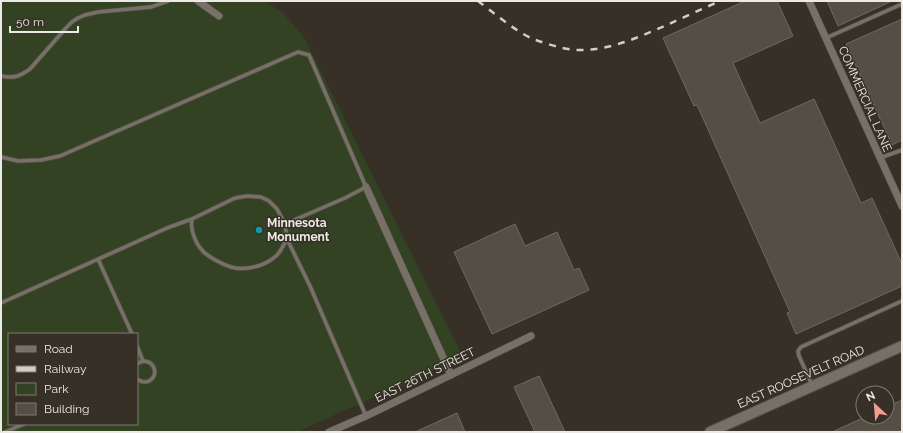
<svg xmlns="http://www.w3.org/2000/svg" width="903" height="433" viewBox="0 0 903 433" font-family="Raleway,sans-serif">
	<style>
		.green { fill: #324223; fill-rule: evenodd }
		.building { fill: #544e45; stroke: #6f695f }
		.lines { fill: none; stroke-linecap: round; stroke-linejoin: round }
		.lane-casing { stroke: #534e47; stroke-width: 5 }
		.street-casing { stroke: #534e47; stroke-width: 8 }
		.secondary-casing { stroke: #534e47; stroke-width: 12 }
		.lane { stroke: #767066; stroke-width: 3.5 }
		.street { stroke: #767066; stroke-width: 7 }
		.secondary { stroke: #767066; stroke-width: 10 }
		.rail { stroke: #d1cdc7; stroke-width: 2.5; stroke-dasharray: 7 7; stroke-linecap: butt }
		.culture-dot { fill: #0f9aa8; stroke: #363027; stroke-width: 1.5 }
		.labels { text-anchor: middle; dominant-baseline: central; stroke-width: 3; stroke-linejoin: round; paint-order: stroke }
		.street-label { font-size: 12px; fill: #ede9e4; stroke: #363027 }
		.poi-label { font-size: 12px; font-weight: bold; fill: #ede9e4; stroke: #363027; text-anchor: start }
	</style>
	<rect width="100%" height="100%" fill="#363027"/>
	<path class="green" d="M1 1H265L283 13 304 37 463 357 297 432H1ZM9 334H137V424H9Z"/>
	<g class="building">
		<polygon points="745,1 777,1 793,36 733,63 760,123 814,99 861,203 872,198 902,264 902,286 796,334 787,313 790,312 697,105 694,106 663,38"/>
		<polygon points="827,1 892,1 838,26"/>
		<polygon points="902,19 902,140 892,145 846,44"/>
		<polygon points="515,224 525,246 557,232 574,270 579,268 589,290 492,334 454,252"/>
		<polygon points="539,376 565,432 535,432 514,387"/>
		<polygon points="902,400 902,432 832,432 865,417 887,417 887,407"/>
		<polygon points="457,413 465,432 415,432"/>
	</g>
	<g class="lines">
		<defs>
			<g id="lane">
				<polyline points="826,38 902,4"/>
				<path d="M1 76C14 79 20 76 30 69L66 28 72 22 78 18 85 15 98 12 151 7 168 1"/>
				<polyline points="1,157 18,161 41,160 60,156 298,52 309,55 366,187 345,198 285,224"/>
				<polyline points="880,158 902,150 902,151"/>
				<polyline points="287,239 310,286 366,416"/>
				<polyline points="98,259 132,334"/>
				<path d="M1 303 167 228 192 219 235 198 247 196 261 197 269 201 277 209 285 224 287 239C284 244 281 251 277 255 273 259 266 263 261 265 252 268 240 270 231 267 224 265 206 256 202 250 195 243 190 228 192 219"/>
				<polyline points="137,346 143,361"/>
				<path d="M137 364C151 354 162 374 149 381 145 383 141 382 137 379"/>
				<polyline points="812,385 799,356 798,351 801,347 902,301"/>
				<polyline points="5,432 24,424"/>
			</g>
			<g id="street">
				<polyline points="198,1 219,16"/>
				<polyline points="809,1 902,206"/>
				<polyline points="366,187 451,375"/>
				<polyline points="329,432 366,416 531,336"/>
			</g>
			<polyline id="secondary" points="710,432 902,346"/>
		</defs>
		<use href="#lane" class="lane-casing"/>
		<use href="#street" class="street-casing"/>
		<use href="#secondary" class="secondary-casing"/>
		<use href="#lane" class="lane"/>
		<use href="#street" class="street"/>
		<use href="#secondary" class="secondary"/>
		<path class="rail" d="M478 1C494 13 515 31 533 39 547 44 562 49 577 50 609 51 639 37 667 25 684 17 702 9 720 1"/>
	</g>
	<circle class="culture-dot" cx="259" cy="230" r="4"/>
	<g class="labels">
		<g class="street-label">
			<text transform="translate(865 99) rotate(66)">COMMERCIAL LANE</text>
			<text transform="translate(425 375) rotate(-26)">EAST 26TH STREET</text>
			<text transform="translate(801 377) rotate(-24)">EAST ROOSEVELT ROAD</text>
		</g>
		<g class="poi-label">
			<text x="267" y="223">Minnesota<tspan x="267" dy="14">Monument</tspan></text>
		</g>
	</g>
	<rect width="903" height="433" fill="none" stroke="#ede9e4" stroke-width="4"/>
	<rect x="8" y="333" width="130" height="92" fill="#363027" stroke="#7f7a73"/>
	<rect x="16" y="346" width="20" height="6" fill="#767066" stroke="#7f7a73"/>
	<text x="44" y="353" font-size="12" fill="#ede9e4">Road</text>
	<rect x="16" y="366" width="20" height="6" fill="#d1cdc7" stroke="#7f7a73"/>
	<text x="44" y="373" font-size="12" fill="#ede9e4">Railway</text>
	<rect x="16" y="383" width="20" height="12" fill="#324223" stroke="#7f7a73"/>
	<text x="44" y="393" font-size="12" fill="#ede9e4">Park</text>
	<rect x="16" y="403" width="20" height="12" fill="#544e45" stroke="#7f7a73"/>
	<text x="44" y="413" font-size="12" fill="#ede9e4">Building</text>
	<g transform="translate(875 405) rotate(334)"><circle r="19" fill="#363027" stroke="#7f7a73"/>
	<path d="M0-3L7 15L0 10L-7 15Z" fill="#f49d8d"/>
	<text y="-6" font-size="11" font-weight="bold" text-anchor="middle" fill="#ede9e4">N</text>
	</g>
	<path d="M10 26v6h68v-6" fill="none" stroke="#ede9e4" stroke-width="2"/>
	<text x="16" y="26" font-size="12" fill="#ede9e4" stroke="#363027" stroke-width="3" paint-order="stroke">50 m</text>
</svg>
